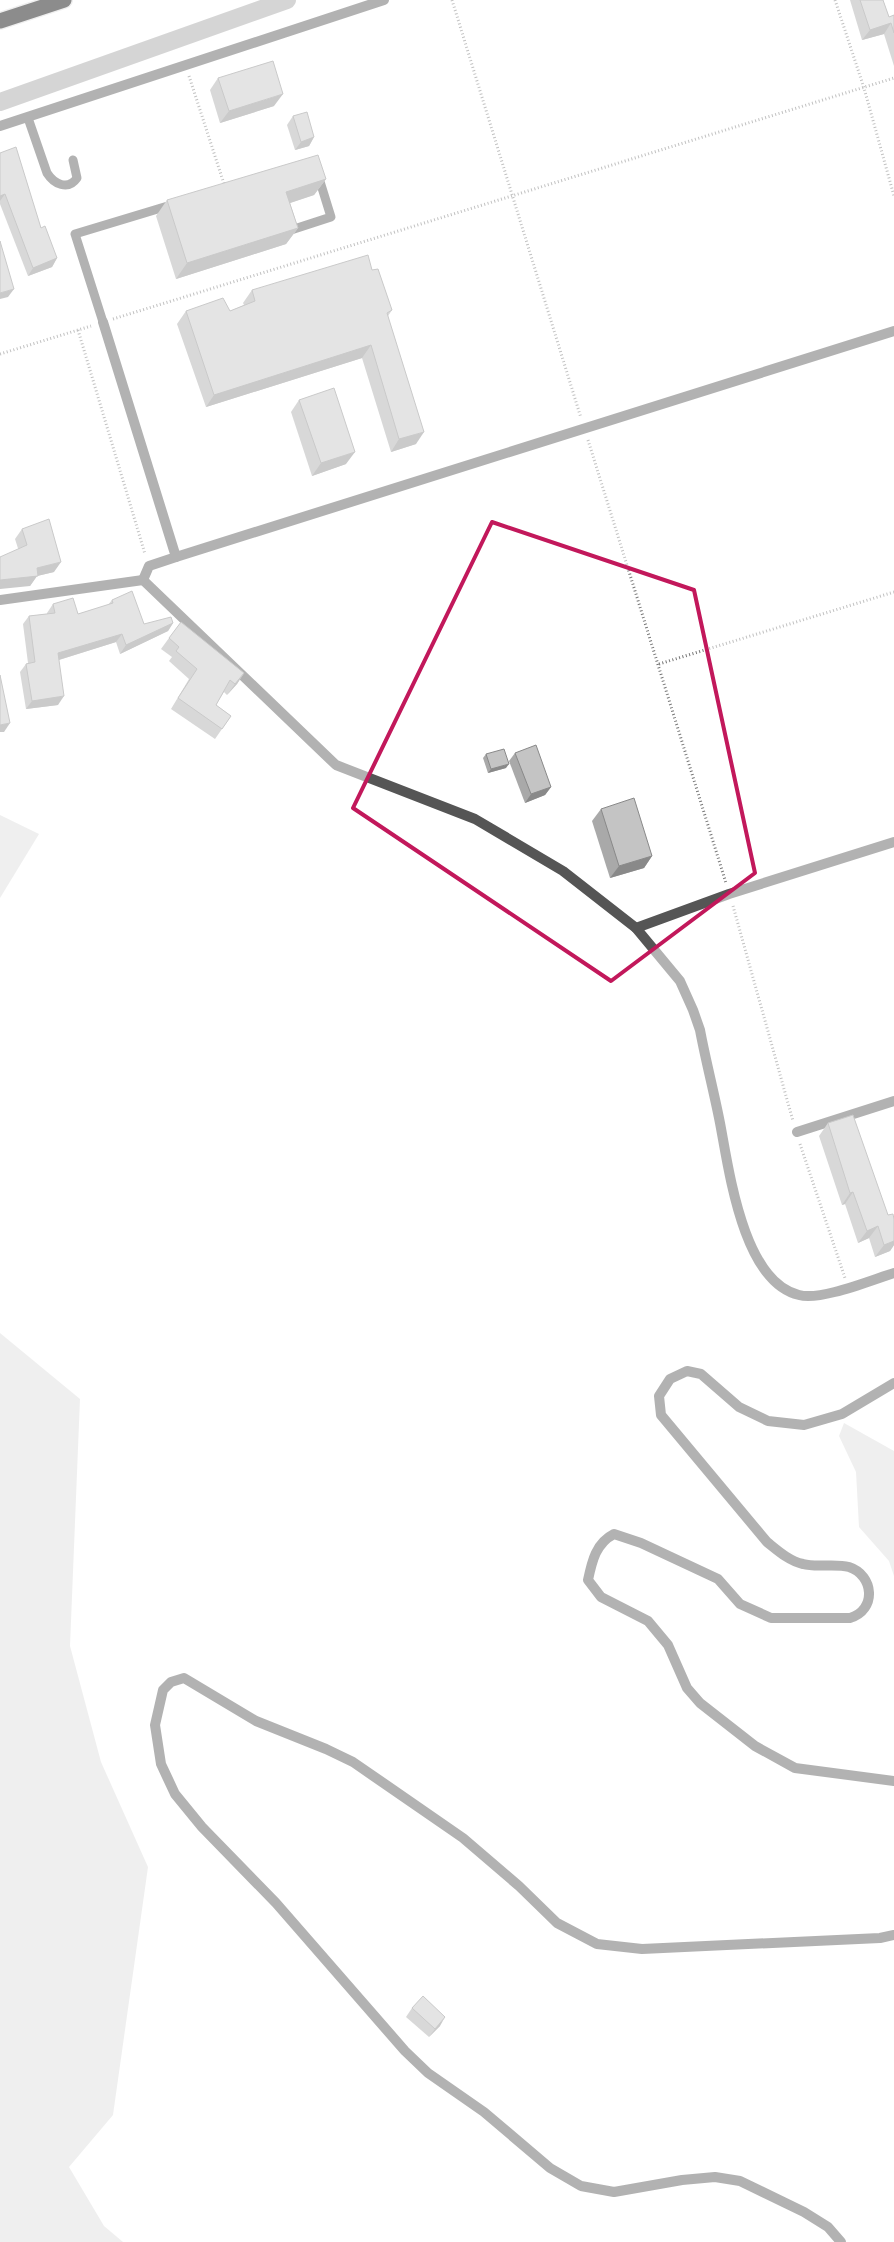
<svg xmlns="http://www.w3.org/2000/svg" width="894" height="2242" viewBox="0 0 894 2242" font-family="'IBM Plex Sans',sans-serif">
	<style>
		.green { fill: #dcdcdc }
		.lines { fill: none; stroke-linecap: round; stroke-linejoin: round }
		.canal { stroke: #a3a3a3; stroke-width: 18 }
		.highway-casing { stroke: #dbdbdb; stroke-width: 18 }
		.path { stroke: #777; stroke-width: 3; stroke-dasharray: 1 2.5; stroke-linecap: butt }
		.lane { stroke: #555; stroke-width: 9 }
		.street { stroke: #555; stroke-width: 10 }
		.highway { stroke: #000; stroke-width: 15 }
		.wall { fill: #a9a9a9 }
		.shaded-wall { fill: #898989 }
		.building { fill: #c4c4c4; stroke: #898989 }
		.marked { fill: none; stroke: #c2185b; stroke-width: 4; stroke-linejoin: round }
	</style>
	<rect width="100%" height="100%" fill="#fff"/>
	<g class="green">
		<polygon points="0,815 39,834 0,898"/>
		<polygon points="0,1333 80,1399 70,1646 101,1762 148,1867 113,2115 69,2167 104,2226 123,2242 0,2242"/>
		<polygon points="844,1423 894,1451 894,1576 889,1561 859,1527 856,1472 839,1436"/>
	</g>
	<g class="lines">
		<polyline class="canal" points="0,102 287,0"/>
		<defs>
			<polyline id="highway" points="0,21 64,0"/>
		</defs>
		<use href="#highway" class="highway-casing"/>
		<g class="path">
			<polyline points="452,0 581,418"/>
			<polyline points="835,0 864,88 894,196"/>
			<polyline points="189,76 225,187"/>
			<polyline points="113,319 894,78"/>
			<polyline points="78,330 145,554"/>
			<polyline points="0,354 91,326"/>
			<polyline points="588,440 726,883"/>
			<polyline points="659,664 894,592"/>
			<polyline points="733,906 793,1121"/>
			<polyline points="800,1144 845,1278"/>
		</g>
		<g class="lane">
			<path d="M28 118 47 173C54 184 68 191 77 178L73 160"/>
			<polyline points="288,231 331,217 318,175"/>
			<polyline points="103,322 75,234 171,205"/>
		</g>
		<g class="street">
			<polyline points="0,126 384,0"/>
			<polyline points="103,322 176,557 149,566 143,580"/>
			<polyline points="176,557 894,331"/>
			<path d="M143 580 336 765 475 819 563 871 636 928 680 981 693 1010 700 1030C706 1062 714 1092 720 1123 729 1170 743 1282 799 1295 821 1301 871 1280 894 1273"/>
			<polyline points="0,600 143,580"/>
			<polyline points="636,928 729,894 894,842"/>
			<polyline points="797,1132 894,1101"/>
			<path d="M894 1383 842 1414 804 1425 768 1421 739 1407 701 1374 687 1371 670 1379 659 1396 661 1415 767 1542C777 1550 789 1561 803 1564 817 1568 834 1563 849 1567 874 1575 877 1610 850 1618H771L740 1604 718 1579 641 1543 614 1534C596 1543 592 1561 588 1580L601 1597 648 1621 668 1645 687 1688 700 1703 755 1746 795 1768 894 1781"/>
			<polyline points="841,2242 828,2227 804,2212 740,2181 715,2177 682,2180 614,2192 581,2186 550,2168 484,2112 428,2073 405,2051 276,1903 202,1827 175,1794 161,1764 155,1725 163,1690 171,1682 184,1678 256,1721 326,1749 353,1762 463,1838 519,1886 557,1923 597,1944 642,1949 880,1938 894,1935"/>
		</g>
		<use href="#highway" class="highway"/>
	</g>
	<g class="wall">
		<polygon points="850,0 883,0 889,17 894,15 894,66 884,34 862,40"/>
		<polygon points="218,78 274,106 220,123 210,90"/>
		<polygon points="293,116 314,137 309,146 295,150 287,125"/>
		<polygon points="0,153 57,258 52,267 28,276 0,204"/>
		<polygon points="326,179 314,195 290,203 298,228 286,244 176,279 156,216 167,200"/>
		<polygon points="372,270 392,310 388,316 416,444 391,452 362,358 206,407 177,324 186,311 230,311 244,305 243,303 252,290"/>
		<polygon points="299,400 346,464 312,476 291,412"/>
		<polygon points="22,529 54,572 37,576 30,586 15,539"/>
		<polygon points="112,600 144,624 173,623 168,631 120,654 116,642 59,660 58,705 26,709 20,672 26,664 28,663 23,624 29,616 47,614 47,613 53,604 78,614 108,605"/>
		<polygon points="169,638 244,673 237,684 227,695 224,692 216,705 231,716 215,739 171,709 189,679 169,661 172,657 161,649"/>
		<polygon points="515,753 551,787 545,795 525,803 509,761"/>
		<polygon points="486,754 506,768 488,773 483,758"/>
		<polygon points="601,809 652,856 644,868 610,878 592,821"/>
		<polygon points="828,1123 888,1215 894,1219 894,1245 890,1251 875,1257 869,1238 858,1243 845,1204 842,1205 819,1136"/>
		<polygon points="412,2008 440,2026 429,2037 406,2017"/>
	</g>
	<g class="shaded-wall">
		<polygon points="891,23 884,34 862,40 870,30"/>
		<polygon points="283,94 274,106 220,123 229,111"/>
		<polygon points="314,137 309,146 295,150 301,142"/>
		<polygon points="326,179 314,195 275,208 286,192"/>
		<polygon points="5,194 0,201 0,196"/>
		<polygon points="298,228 286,244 176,279 187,263"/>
		<polygon points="57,258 52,267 28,276 33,268"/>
		<polygon points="14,289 8,297 0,299 0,293"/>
		<polygon points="371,345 362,358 206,407 214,395"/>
		<polygon points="424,432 416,444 391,452 399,439"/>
		<polygon points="355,452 346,464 312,476 321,463"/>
		<polygon points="61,562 54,572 37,576 30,586 0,589 0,580 37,568"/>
		<polygon points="173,623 168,631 120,654 126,645"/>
		<polygon points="122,634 116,642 52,662 58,653"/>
		<polygon points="244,673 237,684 227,695 235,684"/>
		<polygon points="64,696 58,705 26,709 32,701"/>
		<polygon points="10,723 4,732 0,732 0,725"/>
		<polygon points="509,764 506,768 488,773 491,769"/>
		<polygon points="551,787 545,795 525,803 531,794"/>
		<polygon points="652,856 644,868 610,878 619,866"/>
		<polygon points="853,1192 845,1204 842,1205 850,1193"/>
		<polygon points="878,1226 869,1238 858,1243 867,1231"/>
		<polygon points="894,1241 894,1245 890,1251 875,1257 884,1245"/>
		<polygon points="445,2017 440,2026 429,2037 435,2029"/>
	</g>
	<g class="building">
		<polygon points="860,0 883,0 889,17 894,15 894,33 891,23 870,30"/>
		<polygon points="273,61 283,94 229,111 218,78"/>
		<polygon points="307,112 314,137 301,142 293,116"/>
		<polygon points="16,147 41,228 45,226 57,258 33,268 5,194 0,196 0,153"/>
		<polygon points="318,155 326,179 286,192 298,228 187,263 167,200"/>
		<polygon points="0,241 14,289 0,293"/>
		<polygon points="368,255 372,270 378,269 392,310 387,313 424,432 399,439 371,345 214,395 186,311 223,298 230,311 255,301 252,290"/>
		<polygon points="334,388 355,452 321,463 299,400"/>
		<polygon points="49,519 61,562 37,568 38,576 0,580 0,557 27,545 22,529"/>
		<polygon points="132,591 144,624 171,617 173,623 126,645 122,634 58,653 64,696 32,701 26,664 35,662 29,616 55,613 53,604 73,598 78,614 113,603 112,600"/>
		<polygon points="181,622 244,673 235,684 230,680 216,705 231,716 222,729 178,698 197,669 176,651 179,647 169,638"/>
		<polygon points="0,675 10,723 0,725"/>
		<polygon points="536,745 551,787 531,794 515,753"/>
		<polygon points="504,749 509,764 491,769 486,754"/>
		<polygon points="634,798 652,856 619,866 601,809"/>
		<polygon points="853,1115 888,1215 893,1214 894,1219 894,1241 884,1245 878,1226 867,1231 853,1192 850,1193 828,1123"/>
		<polygon points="423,1996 445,2017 435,2029 412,2008"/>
	</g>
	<path d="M0 0H894V2242H0ZM492 522 694 590 755 873 611 981 353 808Z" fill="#fff" fill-opacity=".55" fill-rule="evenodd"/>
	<path class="marked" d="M492 522 694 590 755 873 611 981 353 808Z"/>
</svg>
